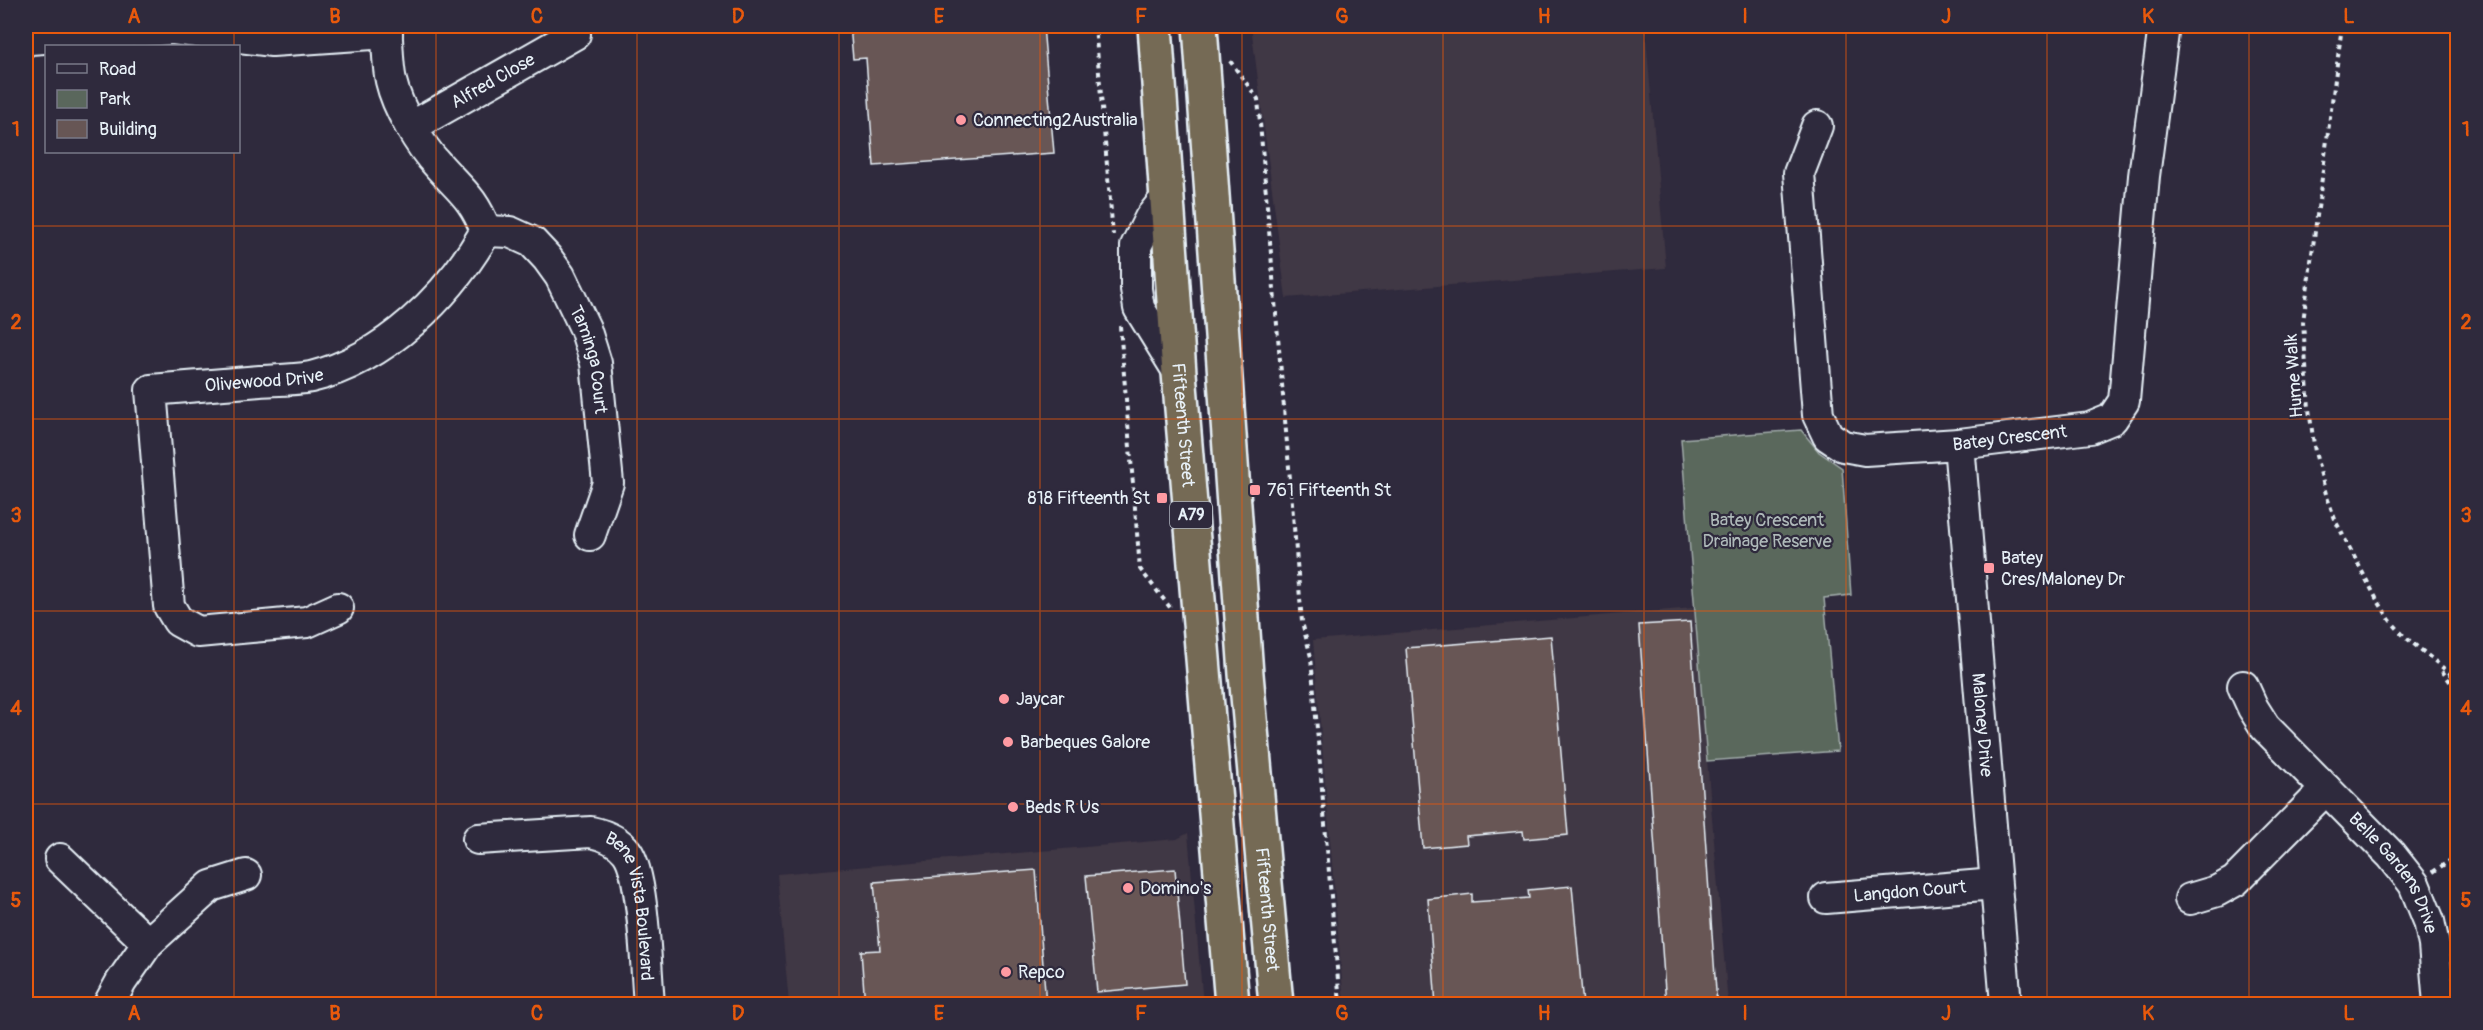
<svg xmlns="http://www.w3.org/2000/svg" width="2483" height="1030" viewBox="0 0 2483 1030" font-family="Pangolin,sans-serif">
	<style>
		.built { fill: #403744 }
		.green { fill: #5a675c; stroke: #a1acaa; stroke-width: 1.5 }
		.building { fill: #675655; stroke: #e8f1f8; stroke-width: 1.5 }
		.lines { fill: none; stroke-linecap: round; stroke-linejoin: round }
		.minor-casing { stroke: #e8f1f8; stroke-width: 34 }
		.highway-casing { stroke: #e8f1f8; stroke-width: 38 }
		.path { stroke: #e8f1f8; stroke-width: 4; stroke-dasharray: 4.5 4.5; stroke-linecap: butt }
		.minor { stroke: #2f2a3d; stroke-width: 30 }
		.highway { stroke: #756a55; stroke-width: 33 }
		.grid { fill: none; stroke: #e8590c; stroke-width: 1.5; stroke-opacity: 0.55 }
		.poi-dot { fill: #ff9aa2; stroke: #2f2a3d; stroke-width: 2 }
		.labels { text-anchor: middle; dominant-baseline: central; stroke-width: 4.5; stroke-linejoin: round; paint-order: stroke }
		.shield { fill: #2f2a3d; stroke: #b0b5c0; stroke-width: 1.5 }
		.shield-label { font-size: 16px; font-weight: bold; fill: #e8f1f8 }
		.street-label { font-size: 18px; fill: #e8f1f8; stroke: #2f2a3d }
		.poi-label { font-size: 18px; fill: #e8f1f8; stroke: #2f2a3d; text-anchor: start }
		.park-label { font-size: 18px; fill: #afbaba; stroke: #2f2a3d }
		.neatline { fill: none; stroke: #e8590c; stroke-width: 2 }
		.grid-label { font-size: 20px; text-anchor: middle; font-weight: bold; fill: #e8590c }
	</style>
	<rect width="100%" height="100%" fill="#2f2a3d"/>
	<filter id="ink" filterUnits="userSpaceOnUse"><feTurbulence type="fractalNoise" baseFrequency=".0167" numOctaves="2"/><feDisplacementMap in="SourceGraphic" scale="12" xChannelSelector="R" yChannelSelector="G"/><feConvolveMatrix kernelMatrix="1 2 1 2 8 2 1 2 1" color-interpolation-filters="sRGB"/></filter>
	<g filter="url(#ink)">
		<g class="built">
			<polygon points="1251,26 1645,26 1666,268 1286,298"/>
			<polygon points="1694,608 1728,1004 1344,1004 1313,640"/>
			<polygon points="1188,833 1203,1004 789,1004 777,874 1177,839"/>
		</g>
		<polygon class="green" points="1801,430 1819,452 1842,468 1851,595 1824,598 1838,751 1707,761 1681,439"/>
		<g class="building">
			<polygon points="850,26 1043,26 1054,153 874,166 866,58 853,59"/>
			<polygon points="1690,622 1717,1005 1666,1005 1639,625"/>
			<polygon points="1551,636 1568,835 1524,839 1523,831 1466,836 1467,844 1423,848 1406,648"/>
			<polygon points="1175,869 1185,984 1097,992 1086,876"/>
			<polygon points="1036,870 1046,1005 865,1005 861,951 880,950 874,882"/>
			<polygon points="1572,886 1583,1005 1436,1005 1428,899 1472,894 1472,902 1529,898 1528,890"/>
		</g>
		<g class="lines">
			<defs>
				<g id="minor">
					<polyline points="26,41 30,39 172,29 272,41 387,33"/>
					<path id="s1" d="M1817 126 1799 173 1818 415 1828 436 1843 446 1865 450 1959 444 2090 428 2112 419 2124 401 2144 176 2164 26"/>
					<path id="s2" d="M411 127 575 34"/>
					<polyline points="1166,198 1150,218 1136,246 1136,289 1139,308 1179,373"/>
					<path id="s3" d="M486 231 510 232 532 242 547 258 560 276 585 328 596 363 608 483 590 535"/>
					<path id="s4" d="M1959 444 2006 1004"/>
					<path id="s5" d="M338 608 307 622 198 632 178 621 169 606 151 390C187 387 224 384 260 381 277 380 295 380 311 377 385 359 449 296 486 231 474 198 460 190 438 165 419 145 397 107 391 81 387 63 388 43 386 26"/>
					<path id="s6" d="M2243 686 2253 708 2265 727 2391 855 2414 884 2429 921 2434 945 2439 1004"/>
					<path id="s7" d="M478 839 591 832C605 835 618 840 627 852 644 875 646 972 649 1004"/>
					<polyline points="60,859 148,943"/>
					<path id="s8" d="M1826 898 1995 884"/>
					<polyline points="2190,899 2217,891 2235,881 2326,789"/>
					<polyline points="109,1004 121,982 148,943 211,886 246,875"/>
				</g>
				<g id="highway">
					<path id="s9" d="M1155 26 1179 373 1232 1004"/>
					<path id="s10" d="M1200 26 1246 674 1276 1004"/>
				</g>
			</defs>
			<use href="#minor" class="minor-casing"/>
			<use href="#highway" class="highway-casing"/>
			<g class="path">
				<polyline points="1095,26 1113,235"/>
				<polyline points="2342,26 2303,322 2309,409 2315,452 2326,494 2336,522 2376,598 2390,620 2404,636 2458,680"/>
				<polyline points="1230,61 1258,99 1302,622 1311,657 1340,1004"/>
				<polyline points="1120,326 1140,569 1172,610"/>
				<polyline points="2442,671 2458,692"/>
				<polyline points="2433,872 2458,855"/>
			</g>
			<use href="#minor" class="minor"/>
			<use href="#highway" class="highway"/>
		</g>
	</g>
	<path class="grid" d="M234 26V46M436 26V1004M637 26V1004M839 26V1004M1040 26V1004M1242 26V1004M1443 26V1004M1644 26V1004M1846 26V1004M2047 26V1004M2249 26V1004M234 152V1004M26 226H2458M26 419H2458M26 611H2458M26 804H2458"/>
	<g class="poi-dot">
		<circle cx="961" cy="120" r="6"/>
		<rect x="1249" y="484" width="12" height="12" rx="3"/>
		<rect x="1156" y="492" width="12" height="12" rx="3"/>
		<rect x="1983" y="562" width="12" height="12" rx="3"/>
		<circle cx="1004" cy="699" r="6"/>
		<circle cx="1008" cy="742" r="6"/>
		<circle cx="1013" cy="807" r="6"/>
		<circle cx="1128" cy="888" r="6"/>
		<circle cx="1006" cy="972" r="6"/>
	</g>
	<g class="labels">
		<rect class="shield" x="1170" y="502" width="42" height="26" rx="4.5"/>
		<g class="shield-label">
			<text x="1191" y="515">A79</text>
		</g>
		<g class="street-label">
			<text stroke="none"><textPath href="#s2" startOffset="94">Alfred Close</textPath></text>
			<text stroke="none"><textPath href="#s3" startOffset="182">Taminga Court</textPath></text>
			<text transform="translate(2294 376) rotate(-94)">Hume Walk</text>
			<text stroke="none"><textPath href="#s5" startOffset="514">Olivewood Drive</textPath></text>
			<text stroke="none"><textPath href="#s9" startOffset="400">Fifteenth Street</textPath></text>
			<text stroke="none"><textPath href="#s1" startOffset="502">Batey Crescent</textPath></text>
			<text stroke="none"><textPath href="#s4" startOffset="282">Maloney Drive</textPath></text>
			<text stroke="none"><textPath href="#s6" startOffset="243">Belle Gardens Drive</textPath></text>
			<text stroke="none"><textPath href="#s8" startOffset="84">Langdon Court</textPath></text>
			<text stroke="none"><textPath href="#s10" startOffset="886">Fifteenth Street</textPath></text>
			<text stroke="none"><textPath href="#s7" startOffset="208">Bene Vista Boulevard</textPath></text>
		</g>
		<g class="poi-label">
			<text x="973" y="120">Connecting2Australia</text>
			<text x="1267" y="490">761 Fifteenth St</text>
			<text x="1150" y="498" text-anchor="end">818 Fifteenth St</text>
			<text x="2001" y="558">Batey<tspan x="2001" dy="21">Cres/Maloney Dr</tspan></text>
			<text x="1016" y="699">Jaycar</text>
			<text x="1020" y="742">Barbeques Galore</text>
			<text x="1025" y="807">Beds R Us</text>
			<text x="1140" y="888">Domino's</text>
			<text x="1018" y="972">Repco</text>
		</g>
		<g class="park-label">
			<text x="1767" y="520">Batey Crescent<tspan x="1767" dy="21">Drainage Reserve</tspan></text>
		</g>
	</g>
	<rect width="2483" height="1030" fill="none" stroke="#2f2a3d" stroke-width="66"/>
	<rect x="45" y="45" width="195" height="108" fill="#2f2a3d" stroke="#797a88" stroke-width="1.5"/>
	<rect x="57" y="64" width="30" height="9" fill="#2f2a3d" stroke="#797a88" stroke-width="1.5"/>
	<text x="99" y="75" font-size="18" fill="#e8f1f8">Road</text>
	<rect x="57" y="90" width="30" height="18" fill="#5a675c" stroke="#797a88" stroke-width="1.5"/>
	<text x="99" y="105" font-size="18" fill="#e8f1f8">Park</text>
	<rect x="57" y="120" width="30" height="18" fill="#675655" stroke="#797a88" stroke-width="1.5"/>
	<text x="99" y="135" font-size="18" fill="#e8f1f8">Building</text>
	<rect x="33" y="33" width="2417" height="964" class="neatline"/>
	<g class="grid-label">
		<text x="134" y="23">A</text>
		<text x="335" y="23">B</text>
		<text x="537" y="23">C</text>
		<text x="738" y="23">D</text>
		<text x="939" y="23">E</text>
		<text x="1141" y="23">F</text>
		<text x="1342" y="23">G</text>
		<text x="1544" y="23">H</text>
		<text x="1745" y="23">I</text>
		<text x="1946" y="23">J</text>
		<text x="2148" y="23">K</text>
		<text x="2349" y="23">L</text>
		<text x="16" y="136">1</text>
		<text x="2466" y="136">1</text>
		<text x="16" y="329">2</text>
		<text x="2466" y="329">2</text>
		<text x="16" y="522">3</text>
		<text x="2466" y="522">3</text>
		<text x="16" y="715">4</text>
		<text x="2466" y="715">4</text>
		<text x="16" y="907">5</text>
		<text x="2466" y="907">5</text>
		<text x="134" y="1020">A</text>
		<text x="335" y="1020">B</text>
		<text x="537" y="1020">C</text>
		<text x="738" y="1020">D</text>
		<text x="939" y="1020">E</text>
		<text x="1141" y="1020">F</text>
		<text x="1342" y="1020">G</text>
		<text x="1544" y="1020">H</text>
		<text x="1745" y="1020">I</text>
		<text x="1946" y="1020">J</text>
		<text x="2148" y="1020">K</text>
		<text x="2349" y="1020">L</text>
	</g>
</svg>
